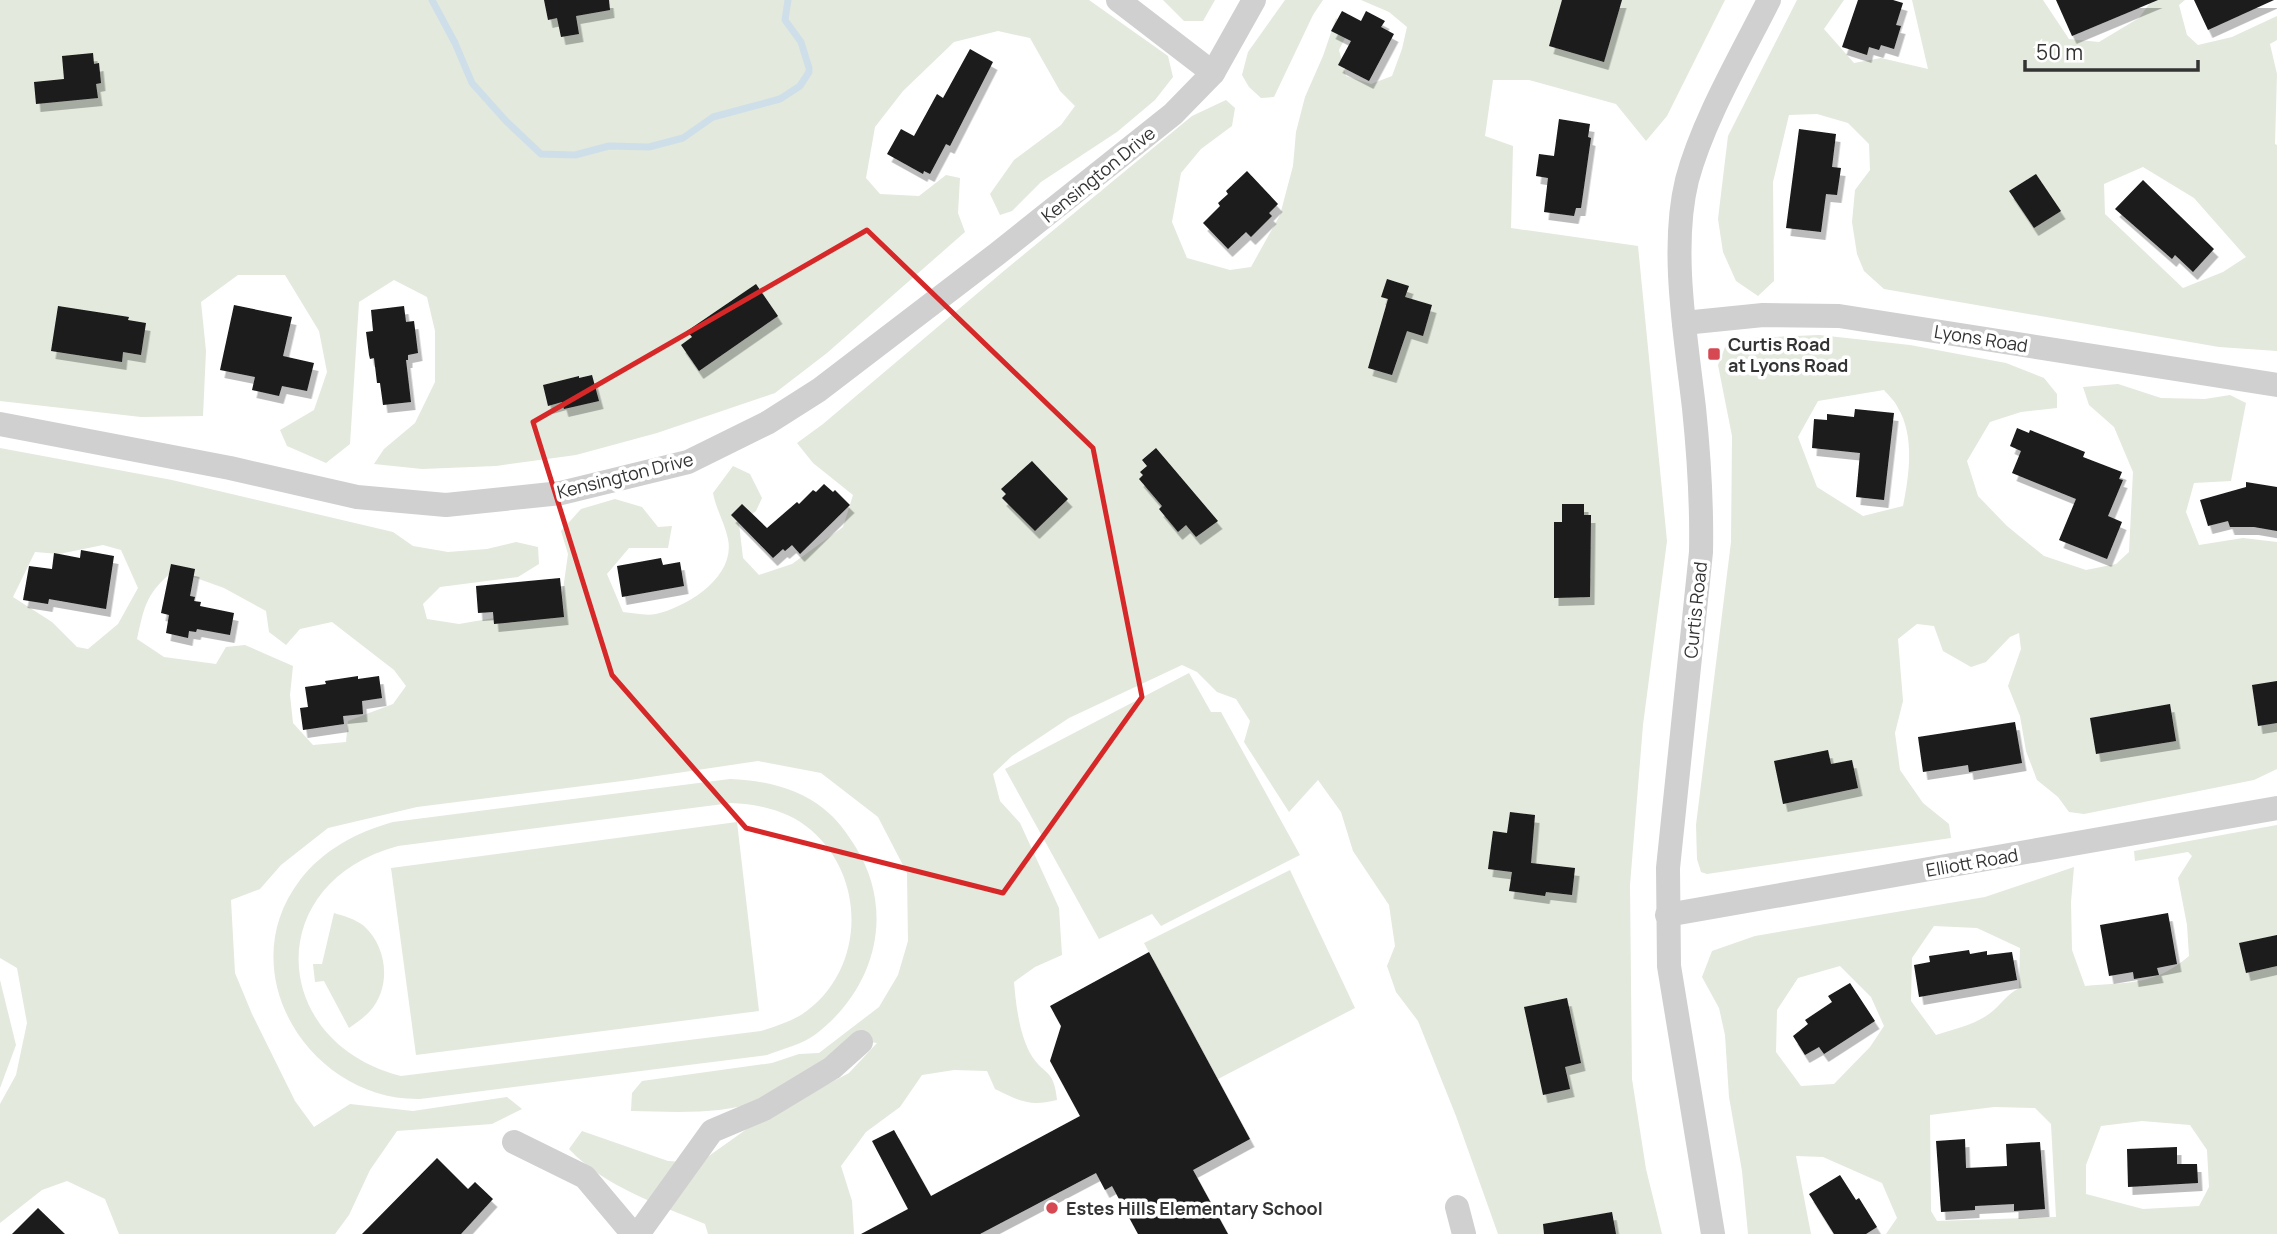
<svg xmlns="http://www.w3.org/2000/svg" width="2277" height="1234" viewBox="0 0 2277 1234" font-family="Manrope,sans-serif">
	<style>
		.green { fill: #e3e9dd; fill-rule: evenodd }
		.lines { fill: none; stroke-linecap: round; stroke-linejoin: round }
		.stream { stroke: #cfdfe9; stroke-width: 7 }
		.building { fill: #1a1a1a; filter: url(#shadow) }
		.minor { stroke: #d0d0d0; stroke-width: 24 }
		.marked { fill: none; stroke: #d62828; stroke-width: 5; stroke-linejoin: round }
		.poi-dot { fill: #d64952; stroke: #fff; stroke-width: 2.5 }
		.labels { text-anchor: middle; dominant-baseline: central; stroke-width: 7; stroke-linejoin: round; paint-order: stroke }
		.street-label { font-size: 18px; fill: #333; stroke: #fff }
		.poi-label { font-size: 18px; font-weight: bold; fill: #333; stroke: #fff; text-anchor: start }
	</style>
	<defs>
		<filter id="shadow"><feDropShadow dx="4.5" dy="8" stdDeviation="0" flood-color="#0004"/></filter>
	</defs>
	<rect width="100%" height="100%" fill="#fff"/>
	<g class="green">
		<polygon points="0,0 1089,0 1168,56 1173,77 1155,100 1117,132 1041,182 1012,211 1000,215 990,194 1014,160 1061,125 1075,106 1060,91 1030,38 998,31 954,42 903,91 875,127 866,178 880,194 919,196 946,175 960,178 958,213 965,232 827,353 775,393 657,433 576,455 496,466 422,469 374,464 384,449 415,423 435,382 435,331 427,297 394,280 359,302 350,444 326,463 287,446 280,430 314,410 327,372 319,331 285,275 238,275 201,302 206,351 203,416 141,417 0,401"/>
		<polygon points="1163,0 1215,0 1203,21 1184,21"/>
		<polygon points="1285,0 1323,0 1313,15 1274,97 1261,98 1249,87 1242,75 1248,52"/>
		<path d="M1361 0H1725L1667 116 1646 141 1616 104 1529 80H1493L1485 136 1513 146 1511 228 1638 246 1667 541 1643 725 1630 885 1632 1079 1646 1169 1662 1234H1498L1456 1116 1418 1021 1396 992 1387 966 1395 946 1389 905 1353 851 1341 812 1318 780 1289 812 1244 742 1250 721 1236 699 1217 692 1197 672 1182 665 1069 718 1012 756 993 774 1000 801 1020 823 1059 908 1062 955 1035 967 1014 982C1016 1005 1019 1032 1030 1053 1043 1076 1054 1067 1057 1100 1029 1107 1020 1101 995 1089L987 1071 954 1070 922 1075 900 1107 866 1132 841 1166 852 1201 854 1234H708L705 1224C658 1204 605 1187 569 1149L582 1131 668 1161 699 1163 758 1121 849 1073 877 1043C839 1037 799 1087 764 1100 721 1115 676 1112 631 1111L632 1093 642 1081 772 1063 799 1054 819 1053 879 1007 898 975 908 941 907 873 878 817 821 773 758 761 630 780 417 807 328 828 281 865 260 889 231 900 235 973 252 1014 295 1101 314 1127 350 1104 413 1111 507 1097 522 1109 492 1124 397 1131 370 1170 349 1215 335 1234H119L105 1199 67 1181 42 1190 0 1223V1104L16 1075 27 1023 17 968 0 958V448L172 480 393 532 413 546 448 552 487 549 516 542 538 547 539 564 518 577 440 587 423 604 427 619 459 624 557 607 563 590 568 554 561 531 581 509 615 499 642 507 658 527 672 526 668 548H629L607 574 623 612C633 613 646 616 656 614 687 607 736 577 728 539 725 524 716 509 713 493L733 466 750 474 762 498 756 511 739 524 743 558 759 575 792 564 843 527 853 495 813 463 797 443 823 424 1005 270 1192 116 1226 100 1235 108 1232 126 1201 149 1181 173 1172 222 1187 258 1230 270 1251 267 1280 215 1293 166 1296 132 1305 97 1323 56 1336 18 1349 30 1339 50 1346 76 1371 84 1392 76 1402 49 1407 27 1389 12ZM103 545 121 550 138 588 118 624 88 649 77 647 52 622 13 597 35 552 59 554ZM174 570 224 588 266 611 269 632 286 645 300 629 332 622 394 670 406 686 393 704 348 721 346 742 313 745 293 723 290 695 293 666 245 645 226 647 216 664 164 657 137 639C145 604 146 594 174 570Z"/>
		<path d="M1797 0H1844L1824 29 1854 63 1881 58 1928 69 1912 0H2043L2069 39 2099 42 2139 18 2152 0H2185L2179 5 2187 35 2198 45 2232 37 2277 16V40L2270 44 2277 74 2275 144 2277 145V351L2219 347 1884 289 1864 271 1857 254 1852 222 1855 190 1870 170 1869 144 1848 123 1817 114 1789 115 1773 182 1774 281 1758 296 1736 281 1723 252 1718 219 1728 136ZM2143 167 2194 198 2246 257 2223 272 2183 288 2105 214 2104 184Z"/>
		<path d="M1819 335 1910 345 2006 363 2044 378 2057 394V408L2021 412 1990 422 1967 461 1978 496 2007 526 2044 556 2086 570 2116 564 2129 552 2133 472 2114 427 2089 405 2083 387 2118 384 2161 398 2205 399 2230 395 2246 403 2231 481 2194 483 2186 512 2199 545 2243 538 2277 542V769L2254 780 2084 814 2069 812 2058 797 2037 780 2026 751 2020 716 2008 686 2021 649 2019 633 2010 637 1986 662 1971 667 1943 651 1934 626 1917 624 1898 639 1903 701 1895 733 1900 770 1923 803 1949 824 1951 838 1707 874 1701 872 1697 859 1696 825 1731 542 1732 436 1718 365 1727 342 1750 338ZM1884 390C1889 396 1895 401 1898 408 1915 436 1909 476 1903 506L1863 516 1817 487 1798 437 1818 401Z"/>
		<polygon points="1189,673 1211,712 1221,712 1300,855 1161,926 1152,914 1099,939 1005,769"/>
		<path d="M730 779C763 780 798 788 824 809 837 819 846 832 855 846 896 911 876 988 816 1034 803 1044 783 1049 767 1055L420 1099C311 1101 229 973 300 880 323 850 357 832 393 822ZM731 803C759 804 789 811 811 830 868 879 865 973 801 1015 789 1022 774 1027 761 1031L401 1076C268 1042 262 882 398 846Z"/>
		<polygon points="737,822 759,1011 416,1055 391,868"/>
		<path d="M2277 825V1234H1886L1897 1218 1882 1183 1823 1157 1796 1156 1811 1234H1748L1742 1171 1729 1097 1725 1035 1719 1008 1702 977 1712 951 1755 936 1985 897 2074 867 2071 902 2072 950 2085 986C2129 982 2154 986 2189 956L2187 925 2178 878 2192 856 2188 852 2135 861 2134 851ZM1934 926 1977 928 2020 948 2019 988C2004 997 2001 1005 1989 1014 1974 1025 1954 1029 1936 1035L1911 1001 1912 958ZM1840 966 1871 997 1884 1026 1870 1047 1834 1084 1801 1086 1776 1052 1777 1010 1798 978ZM1994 1107 2035 1108 2051 1124 2056 1217 1937 1221 1931 1211 1930 1115ZM2142 1121 2190 1125 2207 1150 2209 1187 2199 1206 2143 1209 2086 1194V1165L2101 1126Z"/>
		<polygon points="1290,870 1355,1008 1218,1079 1144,943"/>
		<path d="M334 913C344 916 355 919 364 926 387 947 392 986 370 1011 365 1017 356 1023 349 1028L324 981 315 982 313 964H322Z"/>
		<polygon points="0,980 16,1045 0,1088"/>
	</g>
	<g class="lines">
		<polyline class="stream" points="432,0 455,43 472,83 506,121 541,154 575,155 609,146 649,147 683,138 713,117 780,99 800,86 809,72 809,68 801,42 785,20 788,0"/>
	</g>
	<g class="building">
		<polygon points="544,0 609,0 610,10 576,16 579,34 561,37 557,18 548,20"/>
		<polygon points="1562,0 1622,0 1604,62 1549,46"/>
		<polygon points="1858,0 1893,0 1903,3 1896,25 1901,26 1894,49 1881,45 1879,50 1869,47 1867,55 1842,47"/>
		<polygon points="2056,0 2158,0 2072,36"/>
		<polygon points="2194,0 2274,0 2208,30"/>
		<polygon points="1342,11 1361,21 1366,11 1385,21 1381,27 1394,34 1369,81 1338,65 1351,41 1331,31"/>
		<polygon points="970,49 993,62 950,146 946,144 930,174 924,171 923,174 887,154 901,129 914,136 937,94 943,98"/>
		<polygon points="93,53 94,64 99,63 101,83 96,84 98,98 36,104 34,82 64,79 62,56"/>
		<polygon points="1559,119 1590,124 1588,137 1591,138 1581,208 1576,208 1574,216 1544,212 1548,178 1536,176 1539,154 1554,156"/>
		<polygon points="1799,129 1836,134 1832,167 1841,168 1837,195 1826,194 1821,232 1786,228"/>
		<polygon points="1247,171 1278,204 1269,213 1272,216 1251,237 1246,232 1228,249 1203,223 1220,206 1218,203 1228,194 1226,191"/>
		<polygon points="2036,174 2061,211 2034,228 2009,191"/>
		<polygon points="2143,180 2214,249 2193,272 2175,255 2172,259 2115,209"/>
		<polygon points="1387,279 1409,286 1405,297 1432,305 1423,336 1407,331 1392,375 1368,368 1388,299 1381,297"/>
		<polygon points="756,284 778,316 699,371 681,345 692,337 687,331"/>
		<polygon points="234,305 292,317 283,356 314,363 307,391 282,386 279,396 252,390 255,377 220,370"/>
		<polygon points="58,306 129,317 128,320 146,323 141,355 123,352 122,362 51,351"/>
		<polygon points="404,306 406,322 414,321 418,353 408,355 408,360 406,360 411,402 383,405 380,383 377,383 374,358 370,359 369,355 366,332 373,331 371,310"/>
		<polygon points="592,375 599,401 564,409 562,402 548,406 543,385 579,376 579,378"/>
		<polygon points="1855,409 1894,413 1884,500 1856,497 1860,453 1812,448 1814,419 1827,420 1827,414 1854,417"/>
		<polygon points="2017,428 2029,433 2030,430 2085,452 2083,457 2122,472 2119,479 2123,480 2108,516 2122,522 2107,559 2059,540 2076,499 2012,473 2021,451 2010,446"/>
		<polygon points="1156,448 1218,521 1196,537 1186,525 1178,532 1159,509 1162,506 1139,479 1143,475 1140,472 1147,466 1142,460"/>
		<polygon points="1032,461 1068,499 1035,531 1002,498 1006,494 1001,489"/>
		<polygon points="2246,482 2277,487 2277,531 2254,527 2230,527 2228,521 2208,526 2200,500 2246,487"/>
		<polygon points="824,484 833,492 835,490 850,505 800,554 792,545 785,551 783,549 773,558 731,515 742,504 767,528 797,502 799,504 813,490 816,492"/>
		<polygon points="1562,504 1584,504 1584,515 1591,515 1590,597 1554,598 1554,522 1562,522"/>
		<polygon points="81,550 114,556 106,609 49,599 48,604 23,600 29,566 52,569 54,553 80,558"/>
		<polygon points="661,558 663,565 680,562 684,586 622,597 617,566"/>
		<polygon points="171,564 195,569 190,596 195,597 194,601 201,602 200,606 234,613 230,635 197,629 196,632 189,631 188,638 166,633 169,615 161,613"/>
		<polygon points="560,578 564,617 494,624 493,612 478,613 476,586"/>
		<polygon points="358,676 358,679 379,676 382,698 362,701 363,714 343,716 344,724 303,730 300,708 308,707 305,687 326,684 325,681"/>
		<polygon points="2277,681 2277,723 2258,726 2252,685"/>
		<polygon points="2170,704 2176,741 2096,754 2090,718"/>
		<polygon points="2015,722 2022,763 1969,772 1968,765 1923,772 1918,737"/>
		<polygon points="1828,750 1831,764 1852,760 1858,788 1783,804 1774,761"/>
		<polygon points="1510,812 1535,815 1531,863 1575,868 1572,895 1546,892 1545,896 1509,891 1512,872 1488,869 1493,831 1507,833"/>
		<polygon points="2168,913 2177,964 2157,968 2159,975 2134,979 2133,972 2109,976 2100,925"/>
		<polygon points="2277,935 2277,966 2246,973 2239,943"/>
		<polygon points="1969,950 1970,954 1987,951 1987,955 2012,952 2017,980 1919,997 1914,965 1930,962 1929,956"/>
		<polygon points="1149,952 1250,1139 1193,1170 1228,1234 1138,1234 1112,1186 1105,1190 1096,1173 980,1234 861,1234 908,1209 872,1141 894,1130 931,1196 1080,1116 1050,1061 1061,1026 1050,1006"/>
		<polygon points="1850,983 1875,1021 1824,1054 1819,1047 1805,1055 1793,1036 1808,1024 1805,1020 1832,1002 1828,996"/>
		<polygon points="1567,998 1581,1063 1565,1067 1570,1089 1543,1095 1524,1007"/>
		<polygon points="1965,1139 1966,1168 2007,1166 2006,1144 2040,1142 2045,1209 2014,1211 2014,1204 1975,1206 1975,1210 1941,1212 1936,1141"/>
		<polygon points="2177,1147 2177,1164 2197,1164 2198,1183 2128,1187 2127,1149"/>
		<polygon points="437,1158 468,1189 475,1182 493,1199 461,1234 362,1234"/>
		<polygon points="1840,1175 1856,1200 1859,1198 1877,1227 1866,1234 1834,1234 1809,1194"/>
		<polygon points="38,1208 65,1234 12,1234"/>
		<polygon points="1612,1212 1616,1234 1544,1234 1543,1224"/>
	</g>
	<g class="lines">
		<g class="minor">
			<polyline points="1118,0 1213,73"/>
			<polyline points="1684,323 1763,315 1839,316 2277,385"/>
			<polyline points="0,424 230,468 357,497 446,505 561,493 688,462 767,423 819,390 997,254 1173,114 1213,73 1254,0"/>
			<polyline points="1667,915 2277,808"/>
			<polyline points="514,1142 585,1177 633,1234"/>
			<polyline points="1457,1207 1464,1234"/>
			<polyline points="638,1234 712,1131 764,1109 832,1068 861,1042"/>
			<path d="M1713 1234 1669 966 1668 868 1701 552C1702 504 1699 457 1694 408 1686 338 1670 249 1687 180 1703 120 1741 56 1769 0"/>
		</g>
	</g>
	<path class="marked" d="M867 230 1093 448 1142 697 1003 893 746 828 612 675 533 422Z"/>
	<g class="poi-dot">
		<rect x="1707" y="347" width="14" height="14" rx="3.5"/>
		<circle cx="1052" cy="1208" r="7"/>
	</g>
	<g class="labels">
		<g class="street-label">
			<text transform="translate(1098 174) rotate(-39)">Kensington Drive</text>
			<text transform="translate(1981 338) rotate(9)">Lyons Road</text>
			<text transform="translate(625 475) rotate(-14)">Kensington Drive</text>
			<text transform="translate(1695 610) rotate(-84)">Curtis Road</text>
			<text transform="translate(1972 862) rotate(-10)">Elliott Road</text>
		</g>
		<g class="poi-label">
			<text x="1728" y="344">Curtis Road<tspan x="1728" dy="21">at Lyons Road</tspan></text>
			<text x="1066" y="1208">Estes Hills Elementary School</text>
		</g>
	</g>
	<path d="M2025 60v10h173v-10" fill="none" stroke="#333333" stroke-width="3.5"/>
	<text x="2036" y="60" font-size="21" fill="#333333" stroke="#ffffff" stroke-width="5" paint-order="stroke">50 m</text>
</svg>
